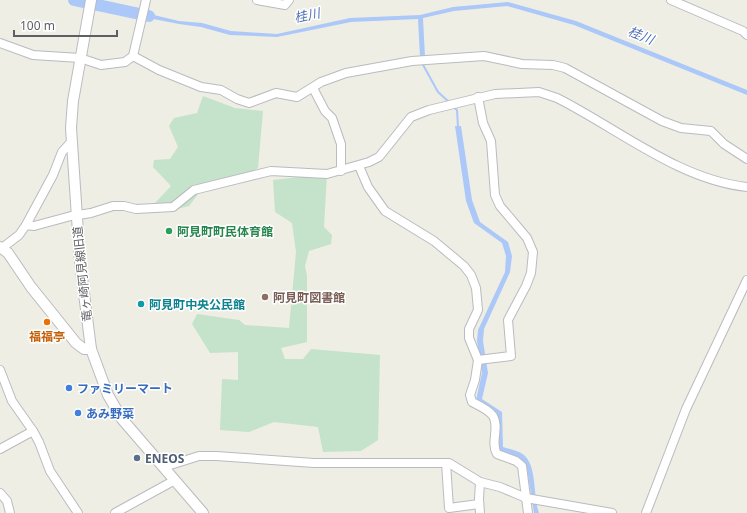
<svg xmlns="http://www.w3.org/2000/svg" width="747" height="513" viewBox="0 0 747 513" font-family="'Noto Sans','Noto Sans JP',sans-serif">
	<style>
		.green { fill: #c4e3ca }
		.water { fill: #abc8f8 }
		.lines { fill: none; stroke-linecap: round; stroke-linejoin: round }
		.stream { stroke: #abc8f8; stroke-width: 2 }
		.river { stroke: #abc8f8; stroke-width: 12 }
		.minor-casing { stroke: #babbc0; stroke-width: 10 }
		.tertiary-casing { stroke: #babbc0; stroke-width: 12 }
		.minor { stroke: #fff; stroke-width: 8 }
		.tertiary { stroke: #fff; stroke-width: 10 }
		.leisure-dot { fill: #2e9e5b; stroke: #fff; stroke-width: 1.5 }
		.education-dot { fill: #8d6e63; stroke: #fff; stroke-width: 1.5 }
		.culture-dot { fill: #0f9aa8; stroke: #fff; stroke-width: 1.5 }
		.food-dot { fill: #e8710a; stroke: #fff; stroke-width: 1.5 }
		.shop-dot { fill: #3f7fe0; stroke: #fff; stroke-width: 1.5 }
		.service-dot { fill: #5c6f8a; stroke: #fff; stroke-width: 1.5 }
		.labels { text-anchor: middle; dominant-baseline: central; stroke-width: 3; stroke-linejoin: round; paint-order: stroke }
		.leisure-label { font-size: 12px; font-weight: bold; fill: #27864d; stroke: #fff; text-anchor: start }
		.street-label { font-size: 12px; fill: #5d5f64; stroke: #fff }
		.education-label { font-size: 12px; font-weight: bold; fill: #785e54; stroke: #fff; text-anchor: start }
		.culture-label { font-size: 12px; font-weight: bold; fill: #0d838f; stroke: #fff; text-anchor: start }
		.food-label { font-size: 12px; font-weight: bold; fill: #c56008; stroke: #fff }
		.shop-label { font-size: 12px; font-weight: bold; fill: #366cbe; stroke: #fff; text-anchor: start }
		.service-label { font-size: 12px; font-weight: bold; fill: #4e5e75; stroke: #fff; text-anchor: start }
		.water-label { font-size: 13px; font-style: italic; fill: #4f6fba; stroke: #fff }
	</style>
	<rect width="100%" height="100%" fill="#eeeee5"/>
	<g class="green">
		<polygon points="203,96 235,108 263,111 258,168 238,181 202,189 189,206 169,211 155,203 171,186 153,167 154,160 170,159 178,147 169,126 174,118 197,113"/>
		<polygon points="327,174 324,227 332,235 331,244 309,251 305,266 307,276 307,342 281,348 285,359 303,359 311,349 380,355 378,440 361,451 323,452 318,427 274,422 249,432 220,430 222,379 238,380 238,352 210,353 192,324 197,314 239,320 245,325 289,328 296,252 292,223 275,212 273,180"/>
	</g>
	<g class="water">
		<polygon points="508,2 576,21 747,90 747,95 574,25 507,6 454,11 423,18 425,57 420,57 418,19 351,22 277,37 230,35 201,27 179,24 133,15 133,10 179,21 202,23 231,31 277,34 350,18 420,15 453,7"/>
		<path d="M455 126H461L472 200 480 222 508 242 512 256 510 272 484 329 483 341 488 373 482 399 502 412 503 447C509 449 520 451 524 455 537 466 533 496 539 513H534L527 469 518 457 497 450 496 414 476 400 482 373 477 341 478 330 505 272 506 256 502 243 474 223 466 201Z"/>
	</g>
	<g class="lines">
		<g class="stream">
			<polyline points="422,63 438,92 449,102"/>
			<polyline points="453,107 457,110 458,127"/>
		</g>
		<polyline class="river" points="74,0 149,16"/>
		<defs>
			<g id="minor">
				<polyline points="257,0 285,5 289,0"/>
				<polyline points="671,0 743,31 747,35"/>
				<polyline points="0,43 33,55 80,58 101,65 125,62 133,56 146,0"/>
				<polyline points="133,56 159,70 201,87 221,90 237,99 249,103 276,93 297,97 321,82 346,73 412,61 484,56 522,64 553,65 565,68 662,121 681,128 711,131 724,144 747,159"/>
				<polyline points="313,88 325,111 332,118 341,144 341,171"/>
				<polyline points="478,97 483,123 491,141 495,195 500,206 527,238 533,252 531,273 526,286 508,320 511,356 478,360"/>
				<path d="M359 166 368 187 385 211 434 241 464 266 471 275 476 288 478 310 469 329V338L478 360 475 380 470 395 472 402C478 405 489 410 493 416 500 428 490 442 497 454L516 461 522 466 528 513"/>
				<path d="M26 225 34 226 71 216 91 213 113 206H124L136 209 173 207 194 190 271 171 327 174 369 162 379 157 411 117 429 110 495 94 539 92 557 98C617 128 679 180 747 187"/>
				<polyline points="2,248 19,235 26,225 53,175 62,152 71,142"/>
				<polyline points="0,370 12,401 33,431"/>
				<polyline points="0,449 33,431 39,442 50,471 78,513"/>
				<polyline points="446,463 449,508 479,504"/>
				<polyline points="164,467 199,456 216,456 314,463 449,463 480,482 500,487 526,498 612,513"/>
				<polyline points="480,482 479,499 480,513"/>
				<polyline points="0,493 7,501 10,513"/>
				<polyline points="115,513 175,480"/>
				<polyline points="646,513 686,409 747,280"/>
			</g>
			<g id="tertiary">
				<polyline points="91,0 73,101 71,128 80,262 91,349 108,395 122,419 203,513"/>
				<polyline points="0,247 8,253 31,287 76,343 84,349 91,349"/>
			</g>
		</defs>
		<use href="#minor" class="minor-casing"/>
		<use href="#tertiary" class="tertiary-casing"/>
		<use href="#minor" class="minor"/>
		<use href="#tertiary" class="tertiary"/>
	</g>
	<circle class="leisure-dot" cx="169" cy="231" r="4"/>
	<circle class="education-dot" cx="265" cy="297" r="4"/>
	<circle class="culture-dot" cx="141" cy="304" r="4"/>
	<circle class="food-dot" cx="47" cy="322" r="4"/>
	<g class="shop-dot">
		<circle cx="69" cy="388" r="4"/>
		<circle cx="78" cy="413" r="4"/>
	</g>
	<circle class="service-dot" cx="137" cy="458" r="4"/>
	<g class="labels">
		<g class="leisure-label">
			<text x="177" y="231">阿見町町民体育館</text>
		</g>
		<g class="street-label">
			<text transform="translate(82 274) rotate(-96)">竜ヶ崎阿見線旧道</text>
		</g>
		<g class="education-label">
			<text x="273" y="297">阿見町図書館</text>
		</g>
		<g class="culture-label">
			<text x="149" y="304">阿見町中央公民館</text>
		</g>
		<g class="food-label">
			<text x="47" y="336">福福亭</text>
		</g>
		<g class="shop-label">
			<text x="77" y="388">ファミリーマート</text>
			<text x="86" y="413">あみ野菜</text>
		</g>
		<g class="service-label">
			<text x="145" y="458">ENEOS</text>
		</g>
		<g class="water-label">
			<text transform="translate(307 15) rotate(-12)">桂川</text>
			<text transform="translate(641 35) rotate(22)">桂川</text>
		</g>
	</g>
	<path d="M14 30v6h103v-6" fill="none" stroke="#5d5f64" stroke-width="2"/>
	<text x="20" y="30" font-size="12" fill="#5d5f64" stroke="#ffffff" stroke-width="3" paint-order="stroke">100 m</text>
</svg>
